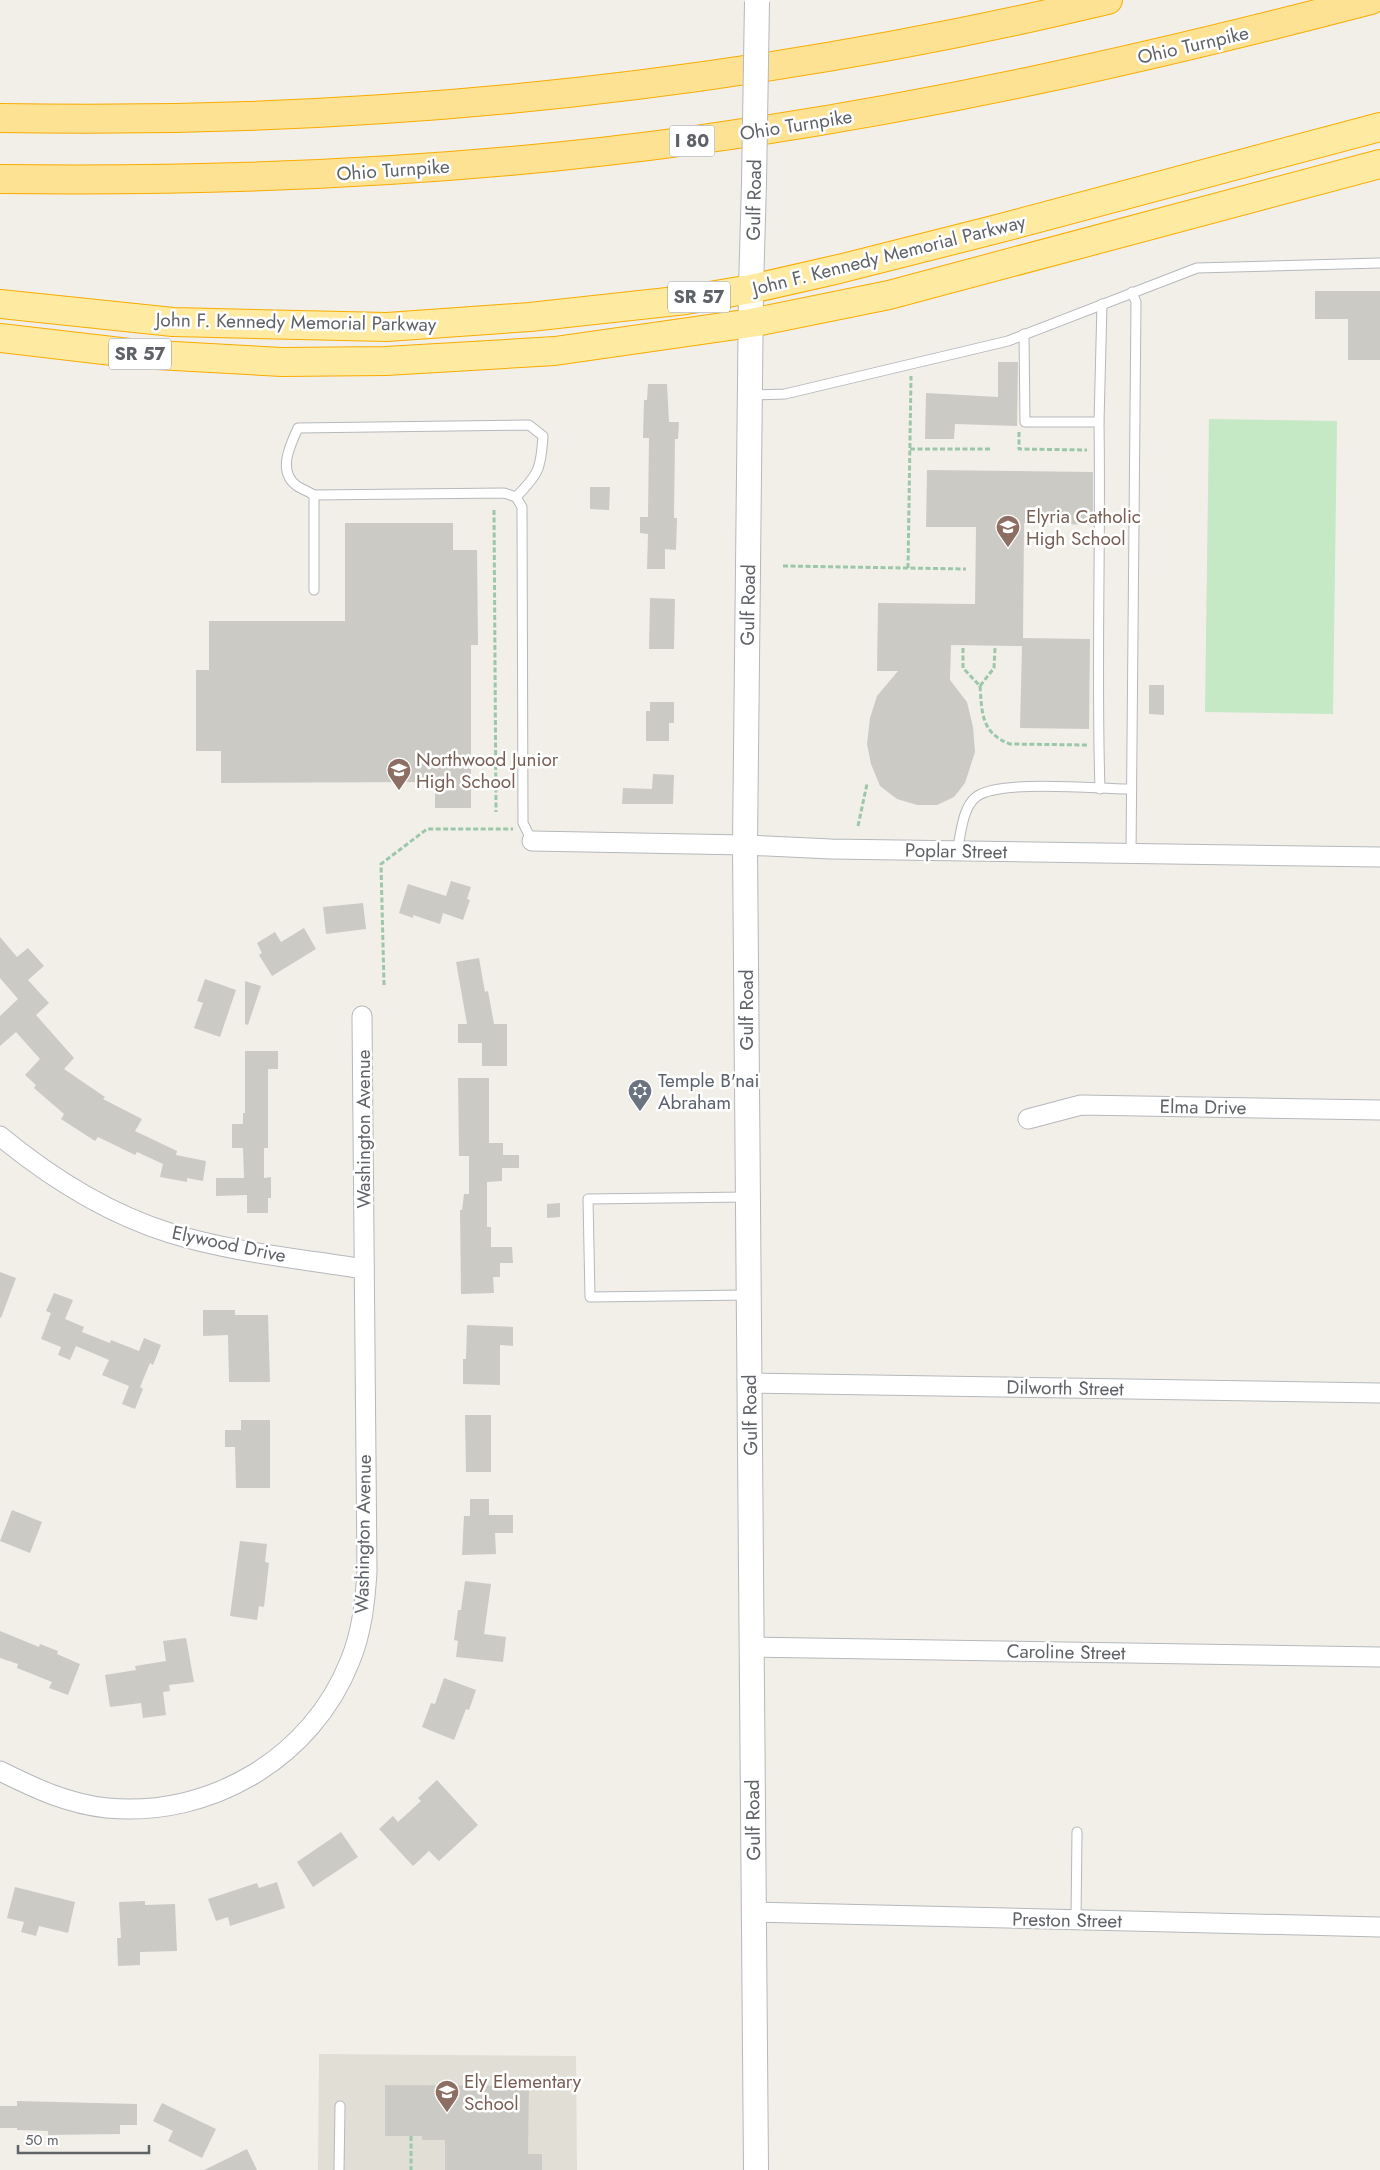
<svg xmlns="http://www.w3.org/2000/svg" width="1380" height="2170" viewBox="0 0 1380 2170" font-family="Jost,sans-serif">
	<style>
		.education { fill: #e1ded6 }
		.green { fill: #c5e8c5 }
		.building { fill: #cccac5 }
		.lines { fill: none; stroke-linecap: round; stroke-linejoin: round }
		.service-casing { stroke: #b5b8bc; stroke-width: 11 }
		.minor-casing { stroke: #b5b8bc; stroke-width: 21 }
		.tertiary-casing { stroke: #b5b8bc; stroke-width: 26 }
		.trunk-casing { stroke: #f9ab00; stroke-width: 30 }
		.motorway-casing { stroke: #f9ab00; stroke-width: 30 }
		.path { stroke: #9cc7a9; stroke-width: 3; stroke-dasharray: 5 2.5; stroke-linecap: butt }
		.service { stroke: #fff; stroke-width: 9 }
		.minor { stroke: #fff; stroke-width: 19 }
		.tertiary { stroke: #fff; stroke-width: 24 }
		.trunk { stroke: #feeaa1; stroke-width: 28 }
		.motorway { stroke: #fde293; stroke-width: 28 }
		.tertiary-bridge-casing { stroke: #b5b8bc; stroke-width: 26; stroke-linecap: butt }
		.tertiary-bridge { stroke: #fff; stroke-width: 24 }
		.labels { text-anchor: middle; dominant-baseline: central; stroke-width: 5; stroke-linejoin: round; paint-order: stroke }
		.shield { fill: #fff; stroke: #8f9295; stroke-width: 1 }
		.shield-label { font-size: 18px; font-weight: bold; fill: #5f6368 }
		.street-label { font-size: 19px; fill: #5f6368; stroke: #fff }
		.education-label { font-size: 19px; fill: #785e54; stroke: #fff; text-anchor: start }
		.worship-label { font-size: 19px; fill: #5b616d; stroke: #fff; text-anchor: start }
	</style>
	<rect width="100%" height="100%" fill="#f1efe8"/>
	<polygon class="education" points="319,2054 576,2056 577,2170 318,2170"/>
	<polygon class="green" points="1209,419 1337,421 1333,714 1205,712"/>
	<g class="building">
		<polygon points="1315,291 1380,291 1380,360 1348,360 1348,319 1315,319"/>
		<polygon points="998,362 1018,362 1017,426 955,424 954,439 925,439 926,393 998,397"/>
		<polygon points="648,384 667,384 669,422 679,422 678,439 675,439 674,518 677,518 676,550 665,549 665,569 647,569 648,534 640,533 640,517 648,517 649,438 643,438 644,400 647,400"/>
		<polygon points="927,470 1093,472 1093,525 1024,523 1023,638 1090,639 1089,729 1020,728 1022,646 951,645 950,680 967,702 973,727 975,752 965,783 954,797 937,805 917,805 897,799 880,786 871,764 867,744 870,718 877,696 898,671 877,671 878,603 975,604 976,527 926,527"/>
		<polygon points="590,487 610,487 609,510 590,509"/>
		<polygon points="345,523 453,523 453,550 477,550 478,645 471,645 471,808 435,808 435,782 221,783 221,751 196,751 196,670 209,670 209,621 345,621"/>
		<polygon points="650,598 675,599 674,649 649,649"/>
		<polygon points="1149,685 1164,685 1164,715 1149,714"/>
		<polygon points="650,702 674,702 674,723 669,723 669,741 646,741 646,711 650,711"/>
		<polygon points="653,774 674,775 673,804 622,804 623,788 652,789"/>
		<polygon points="451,881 471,887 467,899 470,900 463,920 443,913 440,924 413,915 413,918 399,913 408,884 446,896"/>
		<polygon points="363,903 366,929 326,934 323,907"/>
		<polygon points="304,928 316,949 272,976 259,955 262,953 257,943 275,932 281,942"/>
		<polygon points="0,937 17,957 28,948 44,966 28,980 49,1003 36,1015 74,1058 64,1069 105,1097 103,1099 142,1119 135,1131 177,1151 176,1155 206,1161 203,1181 187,1178 187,1182 160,1177 163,1164 137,1152 135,1155 98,1137 95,1141 61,1119 64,1114 34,1088 36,1085 25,1075 40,1059 16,1032 0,1046 0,1016 18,999 0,978"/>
		<polygon points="479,958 485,992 488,991 494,1024 507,1024 507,1066 482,1066 482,1043 458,1043 458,1024 467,1024 456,962"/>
		<polygon points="205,979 236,990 220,1037 194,1028 203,1003 197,1001"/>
		<polygon points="245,981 261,986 248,1025 245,1024"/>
		<polygon points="245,1051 278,1051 278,1069 268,1069 268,1148 264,1148 264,1178 271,1177 271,1198 268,1198 268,1213 247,1213 247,1195 216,1196 216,1178 244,1178 243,1148 232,1148 232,1124 243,1124 243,1113 245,1113"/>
		<polygon points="458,1078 489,1078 489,1143 503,1143 503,1155 519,1155 519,1168 502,1168 502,1181 487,1182 487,1227 491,1227 491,1247 512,1247 513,1263 500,1263 500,1277 493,1277 494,1293 461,1294 460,1210 462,1210 464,1194 469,1194 469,1156 459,1156"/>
		<polygon points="560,1203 560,1217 547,1218 547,1204"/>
		<polygon points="0,1272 16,1278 1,1318 0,1317"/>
		<polygon points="54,1293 73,1300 65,1319 84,1327 82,1332 110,1343 111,1340 139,1351 144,1338 161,1345 153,1365 150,1363 140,1387 143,1389 135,1409 122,1404 129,1386 102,1375 109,1360 76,1346 70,1360 58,1355 61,1347 41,1339 51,1313 46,1311"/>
		<polygon points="203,1310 235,1310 235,1315 268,1315 270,1382 229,1382 228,1335 203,1336"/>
		<polygon points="467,1325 513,1327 513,1346 500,1345 500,1385 463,1384 463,1359 466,1359"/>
		<polygon points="465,1415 491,1415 491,1472 466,1472"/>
		<polygon points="241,1420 270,1420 270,1488 236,1488 235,1447 225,1447 225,1430 241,1430"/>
		<polygon points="470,1499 489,1499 489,1515 513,1515 513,1533 495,1533 496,1554 462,1555 464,1516 470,1516"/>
		<polygon points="12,1510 42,1522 30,1553 0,1541"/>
		<polygon points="240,1541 267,1544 265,1562 269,1563 264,1607 259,1606 257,1620 230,1616"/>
		<polygon points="465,1581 491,1584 484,1634 506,1637 503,1662 456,1657 458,1641 454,1640 458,1610 461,1610"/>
		<polygon points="0,1631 39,1647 40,1644 58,1651 57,1654 80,1664 68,1695 49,1688 52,1682 17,1668 18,1664 0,1658"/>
		<polygon points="186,1638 194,1682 169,1685 170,1691 163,1692 166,1715 143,1718 141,1703 110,1707 105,1675 136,1670 135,1666 166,1661 163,1641"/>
		<polygon points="444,1678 476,1690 469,1710 466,1709 454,1740 422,1727 431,1703 435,1704"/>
		<polygon points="437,1780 478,1825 439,1861 429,1851 413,1866 379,1829 393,1816 398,1822 421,1801 418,1798"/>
		<polygon points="341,1832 358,1857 313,1887 297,1862"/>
		<polygon points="277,1882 285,1908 230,1926 228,1917 216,1921 208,1899 257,1883 259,1888"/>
		<polygon points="15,1887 75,1902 68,1933 39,1926 36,1936 21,1932 24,1922 7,1918"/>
		<polygon points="145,1901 145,1905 175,1904 177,1951 140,1952 140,1965 118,1966 117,1938 121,1938 119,1902"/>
		<polygon points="385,2085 529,2086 528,2154 542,2154 542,2170 445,2170 445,2140 422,2140 422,2136 385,2136"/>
		<polygon points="17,2101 137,2104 137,2125 120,2125 120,2134 48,2135 48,2131 17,2130 17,2128 0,2128 0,2106 17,2106"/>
		<polygon points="162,2103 216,2129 202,2158 168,2141 173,2131 153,2121"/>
		<polygon points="247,2149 257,2170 204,2170"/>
	</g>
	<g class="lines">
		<defs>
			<g id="service">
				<polyline points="1024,334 1025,422 1099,422 1102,304"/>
				<polyline points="750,395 785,394 1008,341 1197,268 1380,263"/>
				<path d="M1099 422C1101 545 1096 667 1100 789"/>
				<path d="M314 495C309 492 302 489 297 486 277 472 290 445 298 428L529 425 543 436C541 468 539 474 516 497"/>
				<polyline points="314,590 314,495 504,493 516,497 522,507 523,823 532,841"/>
				<path d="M957 851C961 835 962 808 976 797 998 779 1099 789 1131 789"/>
				<polyline points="1131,853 1136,302 1132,292"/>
				<polyline points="747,1197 588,1199 590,1297 748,1295"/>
				<polyline points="1076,1920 1077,1832"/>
				<polyline points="339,2170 340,2106"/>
			</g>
			<g id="minor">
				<polyline points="532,841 745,845 831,849 1380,857"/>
				<polyline points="1028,1119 1081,1105 1380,1110"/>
				<path d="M0 1136C51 1178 106 1213 170 1233 230 1252 302 1259 364 1269"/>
				<polyline points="749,1383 1380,1393"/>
				<polyline points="752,1647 1380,1657"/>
				<path d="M0 1771C34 1788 68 1804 107 1808 210 1818 312 1758 350 1661 362 1632 365 1602 367 1572L362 1016"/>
				<polyline points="754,1912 1380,1927"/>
			</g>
			<polyline id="tertiary" points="754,183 751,289 745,845 756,2170"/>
			<g id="trunk">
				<polyline points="0,304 173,322 387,327 530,317 686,300 751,289 839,269 997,229 1380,127"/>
				<polyline points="0,338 138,354 282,362 386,361 555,351 751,323 889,295 1380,164"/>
			</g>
			<g id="motorway">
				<path d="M0 118C373 125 746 86 1108 0"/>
				<path d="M0 179C233 182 465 172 695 140 924 109 1148 58 1371 0"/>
			</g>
		</defs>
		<use href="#service" class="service-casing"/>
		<use href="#minor" class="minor-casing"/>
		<use href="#tertiary" class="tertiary-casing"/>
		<use href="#trunk" class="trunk-casing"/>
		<use href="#motorway" class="motorway-casing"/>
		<g class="path">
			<polyline points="1019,432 1019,449 1087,450"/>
			<polyline points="910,449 990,449"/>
			<polyline points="494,510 496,812"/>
			<polyline points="783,566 966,569"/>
			<polyline points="908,568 911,376"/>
			<polyline points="963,648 963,668 980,686 994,668 995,648"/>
			<path d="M980 686C982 713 981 733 1010 744L1088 745"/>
			<polyline points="858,826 867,784"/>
			<polyline points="384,985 381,864 427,829 513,829"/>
			<polyline points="411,2136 411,2170"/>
		</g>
		<use href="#service" class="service"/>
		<use href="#minor" class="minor"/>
		<use href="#tertiary" class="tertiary"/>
		<use href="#trunk" class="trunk"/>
		<use href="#motorway" class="motorway"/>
		<defs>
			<polyline id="tertiary-bridge" points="754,183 757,2"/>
		</defs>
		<use href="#tertiary-bridge" class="tertiary-bridge-casing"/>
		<use href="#tertiary-bridge" class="tertiary-bridge"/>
	</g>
	<defs>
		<symbol id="school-pin" viewBox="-11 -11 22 30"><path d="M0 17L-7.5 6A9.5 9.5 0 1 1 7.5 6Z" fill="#8d6e63" stroke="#fff"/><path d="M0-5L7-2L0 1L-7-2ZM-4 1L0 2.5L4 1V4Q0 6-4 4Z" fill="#fff"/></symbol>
		<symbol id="synagogue-pin" viewBox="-11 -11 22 30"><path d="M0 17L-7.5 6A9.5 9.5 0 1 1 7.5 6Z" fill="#6b7280" stroke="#fff"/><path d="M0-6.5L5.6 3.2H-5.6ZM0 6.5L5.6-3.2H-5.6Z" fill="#fff"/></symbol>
	</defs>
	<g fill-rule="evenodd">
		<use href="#school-pin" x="994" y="513" width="28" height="38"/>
		<use href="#school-pin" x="385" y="756" width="28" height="38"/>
		<use href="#synagogue-pin" x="626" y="1077" width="28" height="38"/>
		<use href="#school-pin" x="433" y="2078" width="28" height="38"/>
	</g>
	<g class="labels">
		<g class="shield">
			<rect x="669.5" y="125.5" width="45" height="31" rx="4"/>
			<rect x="668" y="281.5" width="62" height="31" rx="4"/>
			<rect x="109" y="338.5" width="62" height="31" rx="4"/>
		</g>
		<g class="shield-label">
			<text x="692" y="141">I 80</text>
			<text x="699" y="297">SR 57</text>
			<text x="140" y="354">SR 57</text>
		</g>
		<g class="street-label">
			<text transform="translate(1193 45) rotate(-13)">Ohio Turnpike</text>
			<text transform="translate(796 125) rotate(-9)">Ohio Turnpike</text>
			<text transform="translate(393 170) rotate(-4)">Ohio Turnpike</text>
			<text transform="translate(754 200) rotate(-89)">Gulf Road</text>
			<text transform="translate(889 255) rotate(-14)">John F. Kennedy Memorial Parkway</text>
			<text transform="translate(296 322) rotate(1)">John F. Kennedy Memorial Parkway</text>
			<text transform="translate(748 605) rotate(-89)">Gulf Road</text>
			<text transform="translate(956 851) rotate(1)">Poplar Street</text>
			<text transform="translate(746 1010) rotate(-90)">Gulf Road</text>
			<text transform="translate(1203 1107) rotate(1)">Elma Drive</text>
			<text transform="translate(363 1129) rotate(-90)">Washington Avenue</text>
			<text transform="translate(229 1244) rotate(12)">Elywood Drive</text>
			<text transform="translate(1065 1388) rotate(1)">Dilworth Street</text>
			<text transform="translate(750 1415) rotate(-91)">Gulf Road</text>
			<text transform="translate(363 1534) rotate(-89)">Washington Avenue</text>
			<text transform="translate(1066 1652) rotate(1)">Caroline Street</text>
			<text transform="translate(753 1820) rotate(-91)">Gulf Road</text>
			<text transform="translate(1067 1920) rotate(1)">Preston Street</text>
		</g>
		<g class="education-label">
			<text x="1026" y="516">Elyria Catholic<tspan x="1026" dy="22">High School</tspan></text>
			<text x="416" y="759">Northwood Junior<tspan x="416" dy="22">High School</tspan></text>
			<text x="464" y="2081">Ely Elementary<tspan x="464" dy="22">School</tspan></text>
		</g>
		<g class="worship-label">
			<text x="658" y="1080">Temple B'nai<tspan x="658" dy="22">Abraham</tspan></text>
		</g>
	</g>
	<path d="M18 2145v8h131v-8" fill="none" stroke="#5f6368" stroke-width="2.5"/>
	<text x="25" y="2145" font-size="15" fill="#5f6368" stroke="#ffffff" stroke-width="4" paint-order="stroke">50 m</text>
</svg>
